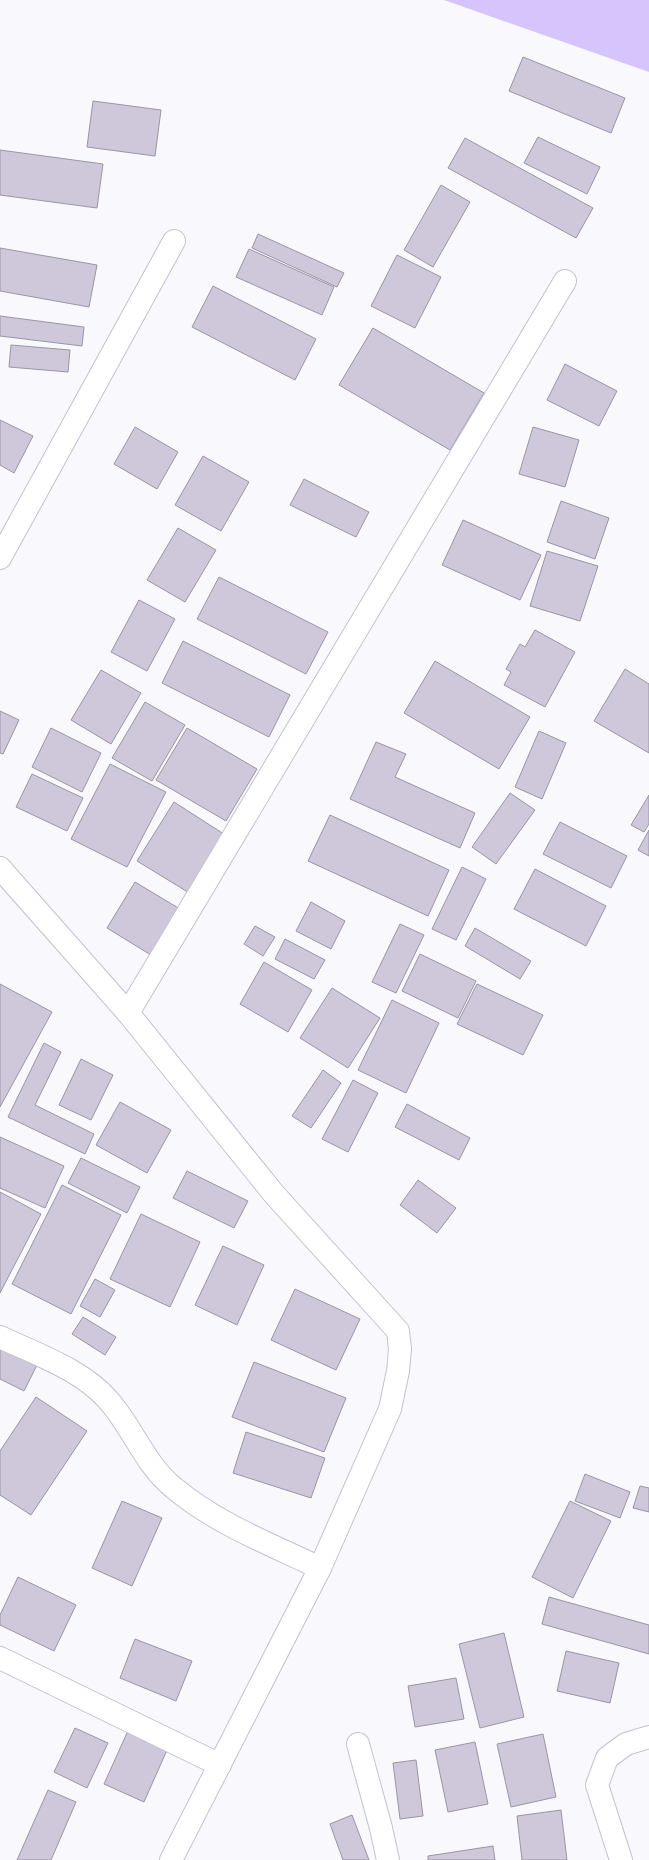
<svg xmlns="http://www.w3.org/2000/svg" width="649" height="1860" viewBox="0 0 649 1860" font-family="'Sofia Sans Condensed',sans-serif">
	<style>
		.green { fill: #d6c4fc }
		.building { fill: #cec8da; stroke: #9a95a6 }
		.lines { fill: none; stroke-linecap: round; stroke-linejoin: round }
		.minor-casing { stroke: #c5c0d2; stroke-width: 24 }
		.minor { stroke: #fff; stroke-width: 22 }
	</style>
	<rect width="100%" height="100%" fill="#f9f8fc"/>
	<polygon class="green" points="444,0 649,0 649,72"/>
	<g class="building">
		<polygon points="523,57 625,98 611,133 509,91"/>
		<polygon points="93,101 161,110 155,156 87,147"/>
		<polygon points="538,137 600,167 587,194 524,163"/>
		<polygon points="465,138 593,208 576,238 448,168"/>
		<polygon points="0,150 103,164 97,208 0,195"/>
		<polygon points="441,185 470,202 433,267 404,250"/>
		<polygon points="258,234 344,273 337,287 252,248"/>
		<polygon points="0,248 97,265 89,307 0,291"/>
		<polygon points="249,249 334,287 322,315 236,277"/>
		<polygon points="397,255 441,277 415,328 371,306"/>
		<polygon points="213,286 316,339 295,380 192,327"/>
		<polygon points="0,316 84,327 82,346 0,336"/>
		<polygon points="373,328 484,393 450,450 339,385"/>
		<polygon points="11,345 70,350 68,372 9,367"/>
		<polygon points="565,364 617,391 599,426 547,400"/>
		<polygon points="0,420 33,436 14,473 0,465"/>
		<polygon points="135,427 178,452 157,489 114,464"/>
		<polygon points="533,427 579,440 565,487 519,474"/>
		<polygon points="203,456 249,482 221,531 175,505"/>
		<polygon points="304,479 369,512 356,537 290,505"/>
		<polygon points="561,501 609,518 595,559 547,542"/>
		<polygon points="463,520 541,555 520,600 442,565"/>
		<polygon points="178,528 216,550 185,602 147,580"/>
		<polygon points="547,551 598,566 580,621 530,606"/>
		<polygon points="219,577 328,632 306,674 197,619"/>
		<polygon points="139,600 175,619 147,671 111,652"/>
		<polygon points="535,630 575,652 545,707 504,685 511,672 506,669 520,644 525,647"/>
		<polygon points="183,641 290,695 269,737 162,683"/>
		<polygon points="435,661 530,717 499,769 404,713"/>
		<polygon points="625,669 649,684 649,753 594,721"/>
		<polygon points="101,670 141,693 111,744 71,720"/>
		<polygon points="145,702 185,725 152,781 112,758"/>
		<polygon points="0,711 19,720 3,754 0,753"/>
		<polygon points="51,728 101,753 82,792 32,767"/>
		<polygon points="187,728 257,769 226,821 156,780"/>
		<polygon points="539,731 566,743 542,799 515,787"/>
		<polygon points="376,742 406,754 395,777 475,813 460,848 350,799"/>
		<polygon points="110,764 166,792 127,867 71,839"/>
		<polygon points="32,774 83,798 67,831 16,807"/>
		<polygon points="510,793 535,810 496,864 472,847"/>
		<polygon points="649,795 649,824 644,832 631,825"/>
		<polygon points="174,802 227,836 191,894 137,861"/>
		<polygon points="330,815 449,870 428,916 308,861"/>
		<polygon points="560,822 627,856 611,888 543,854"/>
		<polygon points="649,830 649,856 638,850"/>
		<polygon points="462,867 486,879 456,940 432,929"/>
		<polygon points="535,869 606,906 586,946 514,909"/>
		<polygon points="135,882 180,909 151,955 107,928"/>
		<polygon points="311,902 345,921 331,949 296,931"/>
		<polygon points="400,924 424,935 396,993 372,982"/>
		<polygon points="255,926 275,937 263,956 244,944"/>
		<polygon points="475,928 531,961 520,979 465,946"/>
		<polygon points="285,939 325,960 314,979 275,959"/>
		<polygon points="420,954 476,981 458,1018 402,991"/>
		<polygon points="264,962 312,990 288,1032 240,1004"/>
		<polygon points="0,984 52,1012 0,1107"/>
		<polygon points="477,984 543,1015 523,1055 457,1024"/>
		<polygon points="332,988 380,1018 348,1068 300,1038"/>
		<polygon points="392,1000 439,1023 406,1093 358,1070"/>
		<polygon points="44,1043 61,1052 35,1105 94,1134 85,1154 8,1117"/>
		<polygon points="81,1059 113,1075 91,1120 59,1105"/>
		<polygon points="323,1070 341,1083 311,1128 292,1116"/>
		<polygon points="353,1080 378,1093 348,1152 322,1139"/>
		<polygon points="120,1102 171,1130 147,1173 96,1145"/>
		<polygon points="407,1104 470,1138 459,1160 395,1127"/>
		<polygon points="0,1137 64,1166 45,1208 0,1188"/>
		<polygon points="81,1158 140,1187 127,1213 68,1183"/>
		<polygon points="187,1171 248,1201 234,1228 173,1198"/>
		<polygon points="418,1180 456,1208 437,1233 400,1205"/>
		<polygon points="62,1185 121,1215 71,1314 12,1284"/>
		<polygon points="0,1192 41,1214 0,1293"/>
		<polygon points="141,1214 200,1242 170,1307 110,1279"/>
		<polygon points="223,1246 264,1265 237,1325 195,1305"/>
		<polygon points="95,1279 115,1290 100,1317 80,1306"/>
		<polygon points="295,1289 360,1319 336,1370 271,1340"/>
		<polygon points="83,1317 116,1337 105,1355 72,1334"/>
		<polygon points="0,1345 38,1363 24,1391 0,1379"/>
		<polygon points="254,1362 346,1398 324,1452 232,1417"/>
		<polygon points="36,1397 87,1431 31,1515 0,1495 0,1451"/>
		<polygon points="246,1432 325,1458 311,1498 233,1473"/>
		<polygon points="585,1474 630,1492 620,1518 575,1501"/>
		<polygon points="640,1486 649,1488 649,1512 633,1508"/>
		<polygon points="122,1501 162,1518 132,1586 92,1568"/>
		<polygon points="570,1501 611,1521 573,1598 532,1577"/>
		<polygon points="18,1577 76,1605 54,1651 0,1625 0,1615"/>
		<polygon points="549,1597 649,1625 649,1654 542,1624"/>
		<polygon points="504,1633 524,1717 480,1728 459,1644"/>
		<polygon points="135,1639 192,1661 176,1701 120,1678"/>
		<polygon points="566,1651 619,1663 610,1703 557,1691"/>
		<polygon points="456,1678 464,1719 415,1727 408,1686"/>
		<polygon points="131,1724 171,1741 144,1802 104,1784"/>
		<polygon points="75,1728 108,1743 87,1788 54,1772"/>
		<polygon points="543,1734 556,1797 511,1807 497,1744"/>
		<polygon points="475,1742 488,1804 448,1812 435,1750"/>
		<polygon points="416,1760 423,1816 400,1819 393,1763"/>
		<polygon points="48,1790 76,1802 51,1860 17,1860"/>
		<polygon points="561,1810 567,1860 522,1860 517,1816"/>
		<polygon points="352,1815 369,1860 343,1860 330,1824"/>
		<polygon points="493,1846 495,1860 428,1860 428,1856"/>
	</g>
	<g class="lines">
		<defs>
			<g id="minor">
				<polyline points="0,558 174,241"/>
				<polyline points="0,868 128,1013 274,1194 398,1331 400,1349 398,1371 390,1409 320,1568 171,1860"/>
				<polyline points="128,1013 565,281"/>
				<path d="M0 1337C36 1354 83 1370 109 1401 133 1428 145 1465 174 1488 217 1524 270 1544 320 1568"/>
				<polyline points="0,1658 220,1765"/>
				<polyline points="358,1744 381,1828 388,1860"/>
				<polyline points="621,1860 597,1785 607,1758 626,1744 649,1737"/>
			</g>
		</defs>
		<use href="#minor" class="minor-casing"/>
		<use href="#minor" class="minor"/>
	</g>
</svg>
